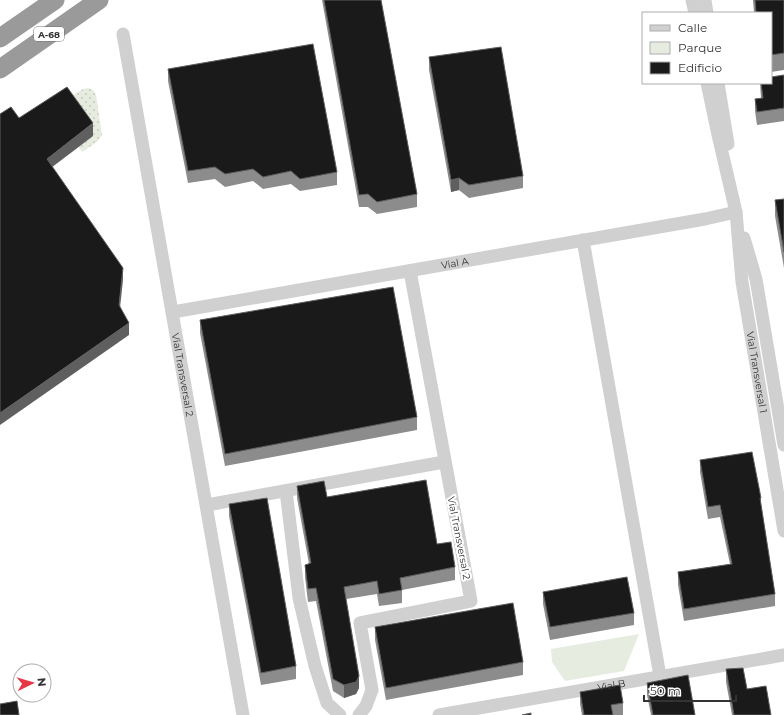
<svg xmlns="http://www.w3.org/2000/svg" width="784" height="715" viewBox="0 0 784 715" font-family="Montserrat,sans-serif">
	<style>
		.grass { fill: url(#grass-dots) }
		.park { fill: #e6ecdf }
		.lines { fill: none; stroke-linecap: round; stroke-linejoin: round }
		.minor { stroke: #d0d0d0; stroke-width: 13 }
		.highway { stroke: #9a9a9a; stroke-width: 19 }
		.wall { fill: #8c8c8c }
		.shaded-wall { fill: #5f5f5f }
		.building { fill: #1a1a1a; stroke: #5f5f5f }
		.labels { text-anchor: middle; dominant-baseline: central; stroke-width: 4; stroke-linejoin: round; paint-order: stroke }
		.shield { fill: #fff; stroke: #707070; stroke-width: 1 }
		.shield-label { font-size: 9px; font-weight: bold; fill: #333 }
		.street-label { font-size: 10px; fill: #333; stroke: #fff }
	</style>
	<defs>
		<pattern id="grass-dots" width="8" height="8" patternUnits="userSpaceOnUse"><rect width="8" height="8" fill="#e6ecdf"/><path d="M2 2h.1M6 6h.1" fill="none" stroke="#c6cbc0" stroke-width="1.8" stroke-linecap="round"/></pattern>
	</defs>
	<rect width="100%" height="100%" fill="#fff"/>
	<polygon class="grass" points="88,88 93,90 96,95 102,135 97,142 82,152 78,146 67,99 83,89"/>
	<polygon class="park" points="639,634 624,671 565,681 552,662 551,649"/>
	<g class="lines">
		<g class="minor">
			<polyline points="692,0 695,13"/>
			<polyline points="705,0 707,13"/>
			<path id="s1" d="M123 34 243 715"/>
			<path id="s2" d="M707 83 718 135 736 212 742 282 784 531"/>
			<polyline points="718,83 728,144"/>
			<polyline points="744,238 756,279 784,445"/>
			<polyline points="583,240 660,676"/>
			<path id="s3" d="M173 312 705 219 736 212"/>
			<polyline points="286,491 299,598 315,666 327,703 340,715"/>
			<polyline points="207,505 444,462"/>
			<polyline points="359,715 366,706 372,690 360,623 471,601 410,271"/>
			<path id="s4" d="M439 715 784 655"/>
		</g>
		<g class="highway">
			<polyline points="0,38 55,0"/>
			<polyline points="0,69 99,0"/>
		</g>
	</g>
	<g class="wall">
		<polygon points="322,0 381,0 417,194 417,207 377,214 368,207 359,207"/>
		<polygon points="753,0 784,0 784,70 771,72 771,13 754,13"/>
		<polygon points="429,57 523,176 523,188 469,198 459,190 451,192 429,70"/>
		<polygon points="168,69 337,172 337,185 300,191 291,184 263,189 253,181 225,187 215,179 188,183 168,81"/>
		<polygon points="784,75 784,121 757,125 755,111 755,99 761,98 760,83 771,83"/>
		<polygon points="784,199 784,268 775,216 775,200"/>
		<polygon points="200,320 417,417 417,430 225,466 200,333"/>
		<polygon points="700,460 761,498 761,504 775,594 775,606 684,621 678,585 678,572 730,564 720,517 708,519 700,472"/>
		<polygon points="297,486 327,497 437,544 455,567 455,580 402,590 402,603 379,606 377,594 346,599 359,688 356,694 344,698 333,691 316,601 308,602 305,577 305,565 309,564 297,498"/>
		<polygon points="229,504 296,666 296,679 261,685 229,516"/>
		<polygon points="543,592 634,613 634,625 550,640 543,604"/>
		<polygon points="375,627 523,662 523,675 386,700 375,640"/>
		<polygon points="726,669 747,689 771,715 732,715 726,682"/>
		<polygon points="647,683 695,715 651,715 647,695"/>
		<polygon points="580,692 623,703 623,715 582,715 580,704"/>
	</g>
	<g class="shaded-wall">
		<polygon points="93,123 93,136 47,171 47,159"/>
		<polygon points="459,178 459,190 451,192 451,180"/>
		<polygon points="123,268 123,280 119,317 119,305"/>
		<polygon points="129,323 129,335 0,425 0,413"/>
		<polygon points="359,676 359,688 356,694 344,698 344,685"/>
	</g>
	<g class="building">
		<polygon points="324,0 381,0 417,194 377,202 368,194 359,195"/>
		<polygon points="755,0 784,0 784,53 771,55 771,13 756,13"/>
		<polygon points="313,44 337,172 300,179 291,171 263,177 253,169 225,174 215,167 188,171 168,69"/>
		<polygon points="501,47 523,176 469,185 459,178 451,180 429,57"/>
		<polygon points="784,75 784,108 757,112 755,99 763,98 761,83 771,83 771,77"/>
		<polygon points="67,87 93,123 47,159 123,268 119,305 129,323 0,413 0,114 11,107 19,118"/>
		<polygon points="784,199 784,252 775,200"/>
		<polygon points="393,287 417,417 225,454 200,320"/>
		<polygon points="752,452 761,498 760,498 775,594 684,609 678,572 732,564 720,505 708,507 700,460"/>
		<polygon points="426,480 437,544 451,542 455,567 400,578 402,590 379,594 377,581 344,587 359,676 356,682 344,685 333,679 316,588 308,589 305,565 311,563 297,486 324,481 327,497"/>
		<polygon points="267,498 296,666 261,673 229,504"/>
		<polygon points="627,577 634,613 550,627 543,592"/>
		<polygon points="513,603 523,662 386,688 375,627"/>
		<polygon points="743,668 747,689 766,686 771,715 734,715 726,669"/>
		<polygon points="688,675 695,715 653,715 647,683"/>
		<polygon points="620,685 623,703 611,705 613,715 584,715 580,692"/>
		<polygon points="17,701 19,715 0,715 0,704"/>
		<polygon points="531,713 531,715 522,715"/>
	</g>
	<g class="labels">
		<rect class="shield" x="34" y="27" width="30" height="14" rx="3"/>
		<g class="shield-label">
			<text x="49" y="34">A-68</text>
		</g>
		<g class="street-label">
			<text stroke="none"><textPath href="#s3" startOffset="286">Vial A</textPath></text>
			<text stroke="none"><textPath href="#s2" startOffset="294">Vial Transversal 1</textPath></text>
			<text stroke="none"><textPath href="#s1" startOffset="346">Vial Transversal 2</textPath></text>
			<text transform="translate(459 538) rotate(79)">Vial Transversal 2</text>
			<text stroke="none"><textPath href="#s4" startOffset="175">Vial B</textPath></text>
		</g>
	</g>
	<rect x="642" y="12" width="130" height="72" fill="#ffffff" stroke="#adadad"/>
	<rect x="650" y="25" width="20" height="6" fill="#d0d0d0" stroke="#adadad"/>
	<text x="678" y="32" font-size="12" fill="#333333">Calle</text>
	<rect x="650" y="42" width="20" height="12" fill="#e6ecdf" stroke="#adadad"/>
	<text x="678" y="52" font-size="12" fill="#333333">Parque</text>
	<rect x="650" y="62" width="20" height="12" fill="#1a1a1a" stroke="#adadad"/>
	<text x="678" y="72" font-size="12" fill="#333333">Edificio</text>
	<g transform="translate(32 683) rotate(85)"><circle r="19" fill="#ffffff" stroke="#adadad"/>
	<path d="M0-3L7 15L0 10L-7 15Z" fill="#e63946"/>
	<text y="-6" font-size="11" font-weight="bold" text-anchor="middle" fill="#333333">N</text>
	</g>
	<path d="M644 695v6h92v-6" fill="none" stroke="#333333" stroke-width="2"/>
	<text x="650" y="695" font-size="12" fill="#333333" stroke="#ffffff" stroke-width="3" paint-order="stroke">50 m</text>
</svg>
